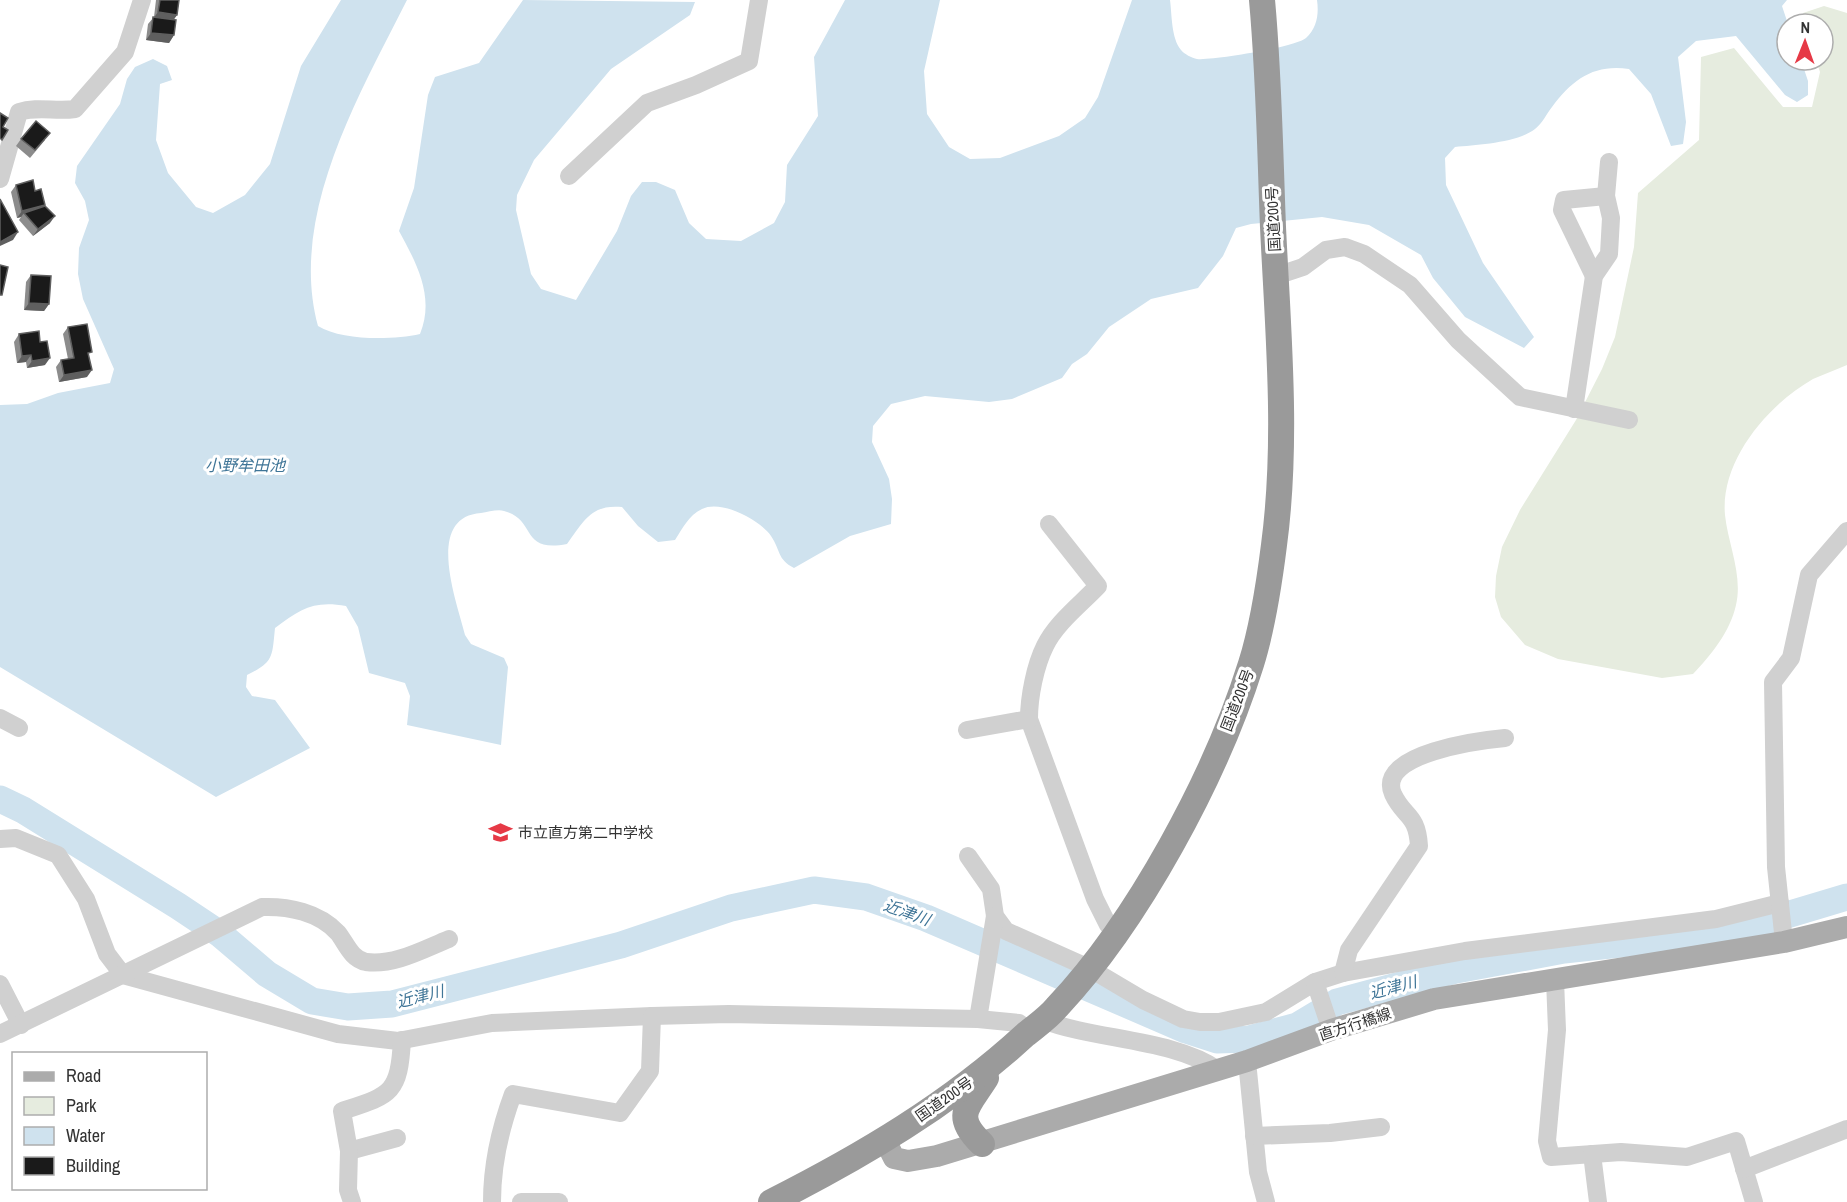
<svg xmlns="http://www.w3.org/2000/svg" width="1847" height="1202" viewBox="0 0 1847 1202" font-family="'Archivo Narrow','Noto Sans JP',sans-serif">
	<style>
		.green { fill: #e6ecdf }
		.water { fill: #cfe2ee }
		.lines { fill: none; stroke-linecap: round; stroke-linejoin: round }
		.river { stroke: #cfe2ee; stroke-width: 27 }
		.minor { stroke: #d0d0d0; stroke-width: 18 }
		.major { stroke: #ababab; stroke-width: 22 }
		.highway { stroke: #9a9a9a; stroke-width: 26 }
		.wall { fill: #8c8c8c }
		.shaded-wall { fill: #5f5f5f }
		.building { fill: #1a1a1a; stroke: #5f5f5f; stroke-width: 1.5 }
		.labels { text-anchor: middle; dominant-baseline: central; stroke-width: 6; stroke-linejoin: round; paint-order: stroke }
		.street-label { font-size: 15px; fill: #333; stroke: #fff }
		.poi-label { font-size: 15px; fill: #333; stroke: #fff; text-anchor: start }
		.water-label { font-size: 16px; font-style: italic; fill: #3f7597; stroke: #fff }
	</style>
	<rect width="100%" height="100%" fill="#fff"/>
	<path class="green" d="M1824 6 1847 13V365C1836 370 1824 374 1813 379 1769 404 1720 460 1725 515 1728 544 1743 575 1736 605 1730 632 1711 655 1693 674L1662 678 1558 659 1525 645 1501 617 1495 597 1496 576 1502 547 1520 510 1576 420 1602 369 1615 337 1634 247 1638 193 1699 140 1701 57 1734 48 1783 107H1812L1820 72 1816 60H1823V24H1806L1803 13Z"/>
	<path class="water" d="M341 0H407C359 95 288 216 318 326 342 341 393 340 420 334 435 297 417 264 399 231L414 188 428 95 435 77 479 63 523 0 695 2 690 15 611 69 534 160 517 195 516 210 531 274 541 289 576 300 617 231 631 196 642 182H656L675 190 689 223 706 239 741 241 774 223 785 202 787 165 818 116 814 57 845 0H940L924 71 927 114 949 147 970 159 1000 158 1059 136 1085 118 1098 97 1132 0H1170C1172 14 1171 38 1181 50 1184 54 1192 58 1197 59 1211 61 1296 47 1306 38 1317 28 1319 14 1317 0H1787L1782 6 1788 24 1787 60H1801L1808 81V95L1797 102 1785 95 1736 36 1696 41 1678 57 1686 122 1683 144 1671 146 1651 94 1629 69C1594 64 1573 79 1552 107 1547 113 1542 124 1535 129 1517 143 1477 145 1455 147L1445 158 1446 185 1483 263 1534 337 1524 348 1465 317 1433 278 1421 255 1369 225 1322 217 1251 224 1236 228 1223 256 1198 288 1151 299 1109 327 1087 354 1072 364 1062 378 1012 399 989 402 925 396 891 404 873 426 872 442 889 479 892 499 891 524 850 536 794 568C777 559 781 551 771 536 760 520 721 499 702 509 688 516 683 528 675 540L658 542 638 526 622 507C591 504 584 521 567 544 519 553 537 519 504 511 498 509 488 512 481 513 424 517 457 602 465 635L471 644 504 658 508 667 501 745 407 725 410 696 405 683 369 673 358 627 346 606C314 600 300 609 275 628 272 657 274 662 247 675L246 687 252 696 275 700 310 748 216 797 0 667V405L27 404 58 393 110 383 114 369 83 299 78 274 79 248 89 220 85 201 75 183 77 166 120 104 127 79 135 67 153 59 167 66 172 80 160 84 156 140 168 173 196 207 213 213 245 195 270 164 301 66Z"/>
	<g class="lines">
		<polyline class="river" points="0,799 23,810 178,906 220,934 267,974 312,1001 348,1007 392,1004 621,945 731,908 814,890 866,897 926,918 1186,1030 1217,1040 1249,1039 1297,1026 1337,1002 1456,970 1564,950 1676,938 1753,925 1847,897"/>
		<g class="minor">
			<polyline points="569,176 647,103 696,85 749,61 759,0"/>
			<path d="M0 179 19 112C38 106 56 112 75 109L125 52 142 0"/>
			<polyline points="1276,276 1303,267 1326,250 1345,247 1364,254 1410,285 1458,340 1520,397 1629,420"/>
			<polyline points="1594,276 1562,210 1564,200 1606,196"/>
			<polyline points="1574,409 1594,276 1609,254 1611,218 1606,196 1609,162"/>
			<path d="M1049 524 1098 586C1081 604 1056 623 1045 646 1035 666 1029 697 1029 719L1095 899 1108 925 1118 929"/>
			<polyline points="0,718 19,728"/>
			<polyline points="967,730 1029,719"/>
			<polyline points="0,839 16,838 58,855 86,899 107,954 123,975 338,1034 398,1041 492,1023 652,1016 729,1014 978,1019 1019,1023 1030,1031"/>
			<polyline points="968,856 991,889 995,916 1006,931 1089,968 1143,1000 1183,1019 1200,1022 1219,1022 1266,1012 1315,982 1343,973 1465,951 1716,919 1780,903"/>
			<polyline points="1784,942 1776,867 1773,682 1791,658 1809,575 1847,531"/>
			<path d="M1343 973 1349 950 1419 846C1417 813 1404 818 1393 794 1375 753 1483 740 1505 738"/>
			<polyline points="1555,980 1557,1030 1547,1141 1551,1157 1621,1152 1687,1157 1736,1141 1754,1202"/>
			<polyline points="1315,982 1331,1030"/>
			<polyline points="0,984 21,1025"/>
			<polyline points="978,1019 995,916"/>
			<path d="M1043 1020C1095 1040 1174 1039 1218 1070"/>
			<path d="M0 1034 262 907C288 906 319 912 338 933 346 943 351 959 366 962 394 966 424 949 449 939"/>
			<polyline points="1247,1061 1258,1172 1266,1202"/>
			<polyline points="1254,1136 1330,1133 1381,1127"/>
			<polyline points="349,1151 397,1138"/>
			<polyline points="1592,1154 1598,1202"/>
			<polyline points="1744,1169 1847,1129"/>
			<path d="M352 1202 348 1190 349 1151 342 1111C391 1095 399 1094 402 1040"/>
			<path d="M492 1202C492 1164 500 1129 513 1094L620 1113 650 1071 652 1016"/>
			<polyline points="521,1202 559,1202"/>
		</g>
		<polyline class="major" points="885,1140 894,1158 908,1161 937,1156 1247,1061 1331,1030 1434,999 1784,942 1847,927"/>
		<g class="highway">
			<path d="M982 1144C952 1115 968 1107 986 1078"/>
			<path d="M771 1202C862 1156 950 1104 1025 1035 1036 1026 1048 1018 1057 1007 1138 921 1216 776 1251 664 1263 626 1269 585 1274 545 1288 440 1278 332 1273 227 1270 151 1269 75 1262 0"/>
		</g>
	</g>
	<g class="wall">
		<polygon points="156,0 179,0 177,15 174,19 174,35 169,43 146,40 148,24 154,17"/>
		<polygon points="21,139 45,140 30,158 16,146"/>
		<polygon points="16,185 35,191 45,205 44,207 50,223 33,236 19,220 21,217 17,218 11,192"/>
		<polygon points="31,275 49,304 44,311 24,310 26,282"/>
		<polygon points="68,327 89,357 87,377 59,382 56,367 61,360 68,359 63,334"/>
		<polygon points="19,334 40,342 45,365 27,368 26,362 17,363 14,342"/>
	</g>
	<g class="shaded-wall">
		<polygon points="158,12 177,15 172,22 153,19"/>
		<polygon points="151,33 174,35 169,43 146,40"/>
		<polygon points="45,205 40,213 24,213 21,217 17,218 22,211"/>
		<polygon points="55,216 50,223 33,236 38,229"/>
		<polygon points="18,232 13,240 0,246 0,242"/>
		<polygon points="29,303 49,304 44,311 24,310"/>
		<polygon points="31,355 26,362 17,363 22,356"/>
		<polygon points="50,358 45,365 27,368 32,361"/>
		<polygon points="92,370 87,377 59,382 64,375"/>
	</g>
	<g class="building">
		<polygon points="160,0 179,0 177,15 158,12"/>
		<polygon points="153,17 176,20 174,35 151,33"/>
		<polygon points="0,113 8,118 3,127 8,130 2,140 0,138"/>
		<polygon points="36,121 50,133 35,150 21,139"/>
		<polygon points="33,180 35,191 41,189 45,205 22,211 16,185"/>
		<polygon points="0,199 18,232 0,242"/>
		<polygon points="45,206 55,216 38,229 24,213"/>
		<polygon points="0,265 8,267 2,295 0,295"/>
		<polygon points="31,275 51,276 49,304 29,303"/>
		<polygon points="87,324 92,352 88,353 92,370 64,375 61,360 74,358 68,327"/>
		<polygon points="39,331 40,342 47,341 50,358 32,361 31,355 22,356 19,334"/>
	</g>
	<defs>
		<symbol id="school-bare" viewBox="-9 -9 18 18"><path d="M0-5L7-2L0 1L-7-2ZM-4 1L0 2.5L4 1V4Q0 6-4 4Z" fill="#e63946" stroke="#fff" stroke-width="2.5" paint-order="stroke"/></symbol>
	</defs>
	<g fill-rule="evenodd">
		<use href="#school-bare" x="484" y="816" width="33" height="33"/>
	</g>
	<g class="labels">
		<g class="street-label">
			<text transform="translate(1273 219) rotate(-93)">国道200号</text>
			<text transform="translate(1237 700) rotate(-69)">国道200号</text>
			<text transform="translate(1355 1024) rotate(-18)">直方行橋線</text>
			<text transform="translate(944 1099) rotate(-35)">国道200号</text>
		</g>
		<g class="poi-label">
			<text x="518" y="832">市立直方第二中学校</text>
		</g>
		<g class="water-label">
			<text x="245" y="465">小野牟田池</text>
			<text transform="translate(907 912) rotate(20)">近津川</text>
			<text transform="translate(1393 987) rotate(-15)">近津川</text>
			<text transform="translate(420 996) rotate(-14)">近津川</text>
		</g>
	</g>
	<rect x="12" y="1052" width="195" height="138" fill="#ffffff" stroke="#adadad" stroke-width="1.5"/>
	<rect x="24" y="1072" width="30" height="9" fill="#ababab" stroke="#adadad" stroke-width="1.5"/>
	<text x="66" y="1082" font-size="18" fill="#333333">Road</text>
	<rect x="24" y="1097" width="30" height="18" fill="#e6ecdf" stroke="#adadad" stroke-width="1.5"/>
	<text x="66" y="1112" font-size="18" fill="#333333">Park</text>
	<rect x="24" y="1127" width="30" height="18" fill="#cfe2ee" stroke="#adadad" stroke-width="1.5"/>
	<text x="66" y="1142" font-size="18" fill="#333333">Water</text>
	<rect x="24" y="1157" width="30" height="18" fill="#1a1a1a" stroke="#adadad" stroke-width="1.5"/>
	<text x="66" y="1172" font-size="18" fill="#333333">Building</text>
	<g transform="translate(1805 42) rotate(1)"><circle r="28" fill="#ffffff" stroke="#adadad" stroke-width="1.5"/>
	<path d="M0-4.5L10 22L0 15L-10 22Z" fill="#e63946"/>
	<text y="-9" font-size="16" font-weight="bold" text-anchor="middle" fill="#333333">N</text>
	</g>
</svg>
